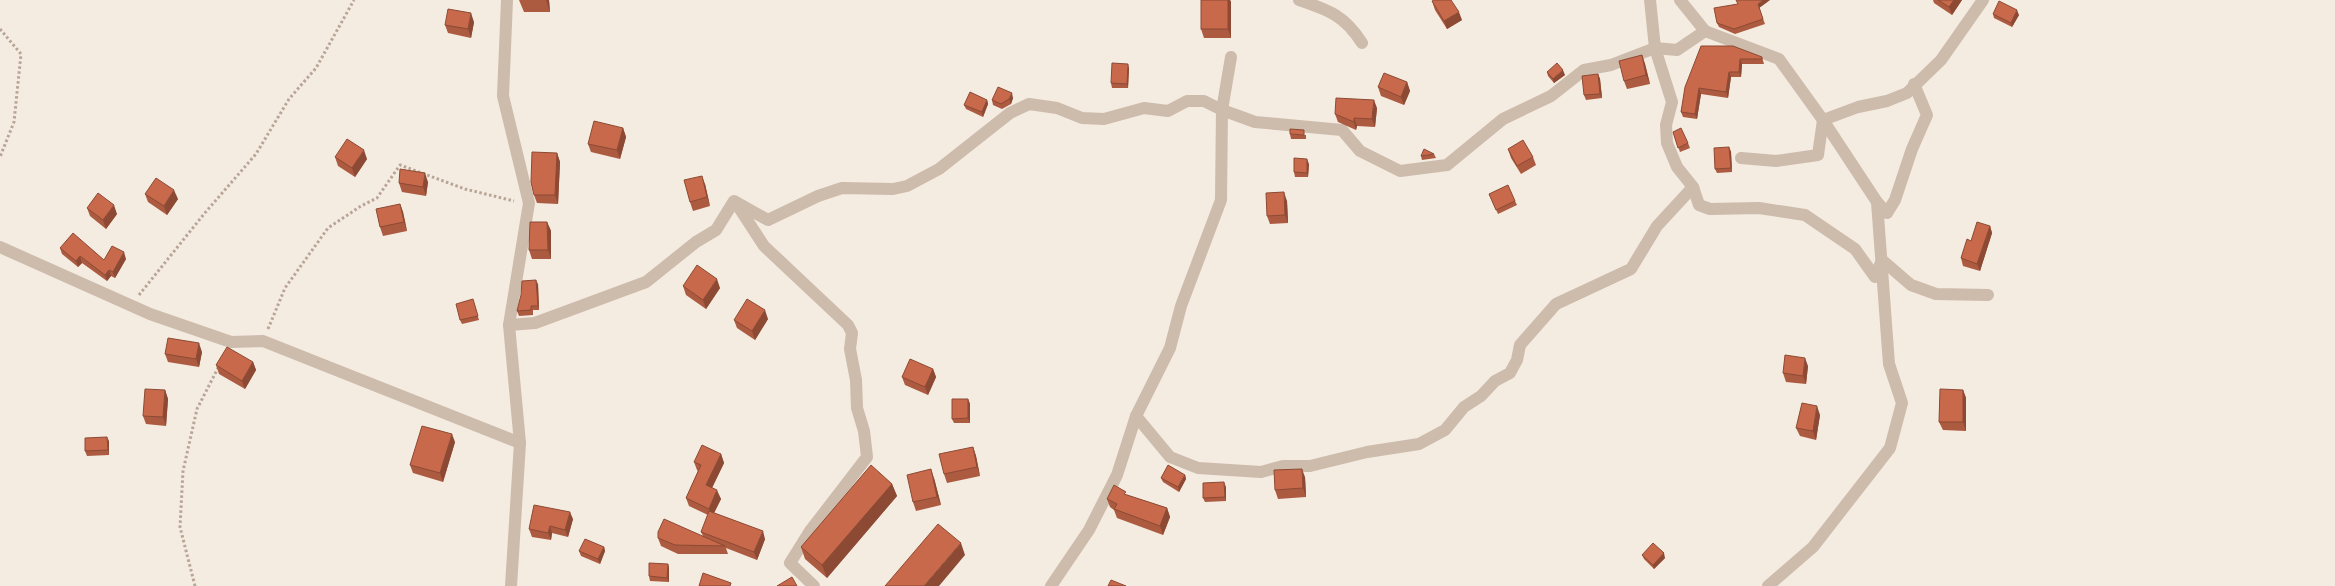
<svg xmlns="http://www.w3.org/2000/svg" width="2335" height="586" viewBox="0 0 2335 586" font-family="Arial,sans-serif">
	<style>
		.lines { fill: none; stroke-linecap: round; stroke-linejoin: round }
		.path { stroke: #b9a596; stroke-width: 3; stroke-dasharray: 2.5 2.5; stroke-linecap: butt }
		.minor { stroke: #cdbbac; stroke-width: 12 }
		.wall { fill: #ac5a40 }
		.shaded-wall { fill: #8c4a34 }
		.building { fill: #c8694b; stroke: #8c4a34 }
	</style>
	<rect width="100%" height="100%" fill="#f4ebe1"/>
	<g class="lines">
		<g class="path">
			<polyline points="0,29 21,54 14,122 0,157"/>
			<polyline points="139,295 204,214 256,154 289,99 316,68 354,0"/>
			<polyline points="268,329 285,288 328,228 361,206 377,198 400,165 465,189 514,201"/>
			<polyline points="195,586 180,527 183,471 197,409 219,366"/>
		</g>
		<g class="minor">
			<polyline points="507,0 503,96 529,203 509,325 520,443 511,586"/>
			<path d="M1299 0C1329 10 1345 16 1362 43"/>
			<polyline points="1680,0 1705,31 1779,59 1823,120 1877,202 1889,364 1902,403 1890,448 1813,547 1768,586"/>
			<polyline points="1231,57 1222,110 1255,122 1342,130 1360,151 1400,171 1447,165 1503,119 1551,96 1584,70 1611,65 1655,48 1677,50 1705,31"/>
			<polyline points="1741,158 1776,161 1818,155 1823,120 1858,107 1887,101 1907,93 1941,60 1983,0"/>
			<polyline points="1693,187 1699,205 1710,209 1759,208 1805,215 1855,249 1875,277 1882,260 1911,285 1936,294 1988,295"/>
			<polyline points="1877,202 1887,213 1895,200 1912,149 1927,115 1914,84"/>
			<polyline points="736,203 764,246 848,325 852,333 850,349 856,380 857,408 864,431 867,457 810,531 790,563 814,586"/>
			<polyline points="0,247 150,314 231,342 263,341 520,443"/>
			<polyline points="509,325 535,323 646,282 696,242 716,230 734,201 768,220 818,196 842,188 893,189 907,186 939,169 1010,113 1029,104 1057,108 1082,118 1104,119 1144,108 1168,111 1187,101 1204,101 1222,110 1221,200 1181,306 1170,348 1136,416 1117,475 1089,530 1051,586"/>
			<polyline points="1136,416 1170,457 1198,468 1261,472 1283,466 1310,466 1367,452 1419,444 1445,430 1464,407 1481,396 1495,381 1510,373 1517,360 1520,345 1556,304 1631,269 1657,226 1693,187 1677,167 1667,143 1666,125 1672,102 1655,48 1650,0"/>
		</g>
	</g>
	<g class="wall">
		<polygon points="519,0 549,0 550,12 524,12"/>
		<polygon points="1201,0 1230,0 1231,2 1231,38 1204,38 1201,29"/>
		<polygon points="1770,0 1759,8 1765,24 1735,34 1719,27 1717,23"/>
		<polygon points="1933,0 1962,0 1952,15 1934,3"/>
		<polygon points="1432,1 1462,20 1447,29 1435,10"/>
		<polygon points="1993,14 2019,15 2012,27 1994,18"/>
		<polygon points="474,22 471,38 448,33 445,25"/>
		<polygon points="1701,46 1762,57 1764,64 1742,64 1741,77 1731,77 1728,98 1701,94 1697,119 1683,117 1681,112"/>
		<polygon points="1642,55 1645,64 1650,84 1627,89 1624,81"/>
		<polygon points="1129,68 1128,88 1112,88 1111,83"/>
		<polygon points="1547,72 1565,75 1554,83 1548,76"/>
		<polygon points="1598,74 1600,79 1602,98 1586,100 1584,95"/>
		<polygon points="1407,82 1410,91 1404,105 1381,96 1378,87"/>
		<polygon points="1013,98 1011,104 1002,109 993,105 992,100"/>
		<polygon points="987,100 988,104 983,117 966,109 964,105"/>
		<polygon points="1377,108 1375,127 1357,126 1356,130 1338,122 1335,114"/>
		<polygon points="623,128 626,137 620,159 591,152 588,144"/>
		<polygon points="1673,132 1688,143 1690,148 1680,152"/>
		<polygon points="1290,134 1306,135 1306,139 1291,139"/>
		<polygon points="1729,147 1731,152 1732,172 1717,173 1715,169"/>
		<polygon points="1508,149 1533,157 1536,165 1521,174 1511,158"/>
		<polygon points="557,153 560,162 558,204 537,203 534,195"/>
		<polygon points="1434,154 1436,158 1422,160 1421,156"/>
		<polygon points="335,157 367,159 355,177 338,166"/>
		<polygon points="1309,164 1308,177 1295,177 1294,172"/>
		<polygon points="428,182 426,196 402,192 399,183"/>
		<polygon points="705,184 710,206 693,211 690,202"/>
		<polygon points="145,194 178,199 167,215 148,202"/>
		<polygon points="1489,194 1515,201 1517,205 1498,214"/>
		<polygon points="1287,201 1288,223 1270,224 1267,216"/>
		<polygon points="400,204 403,212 407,231 383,236 380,227"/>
		<polygon points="87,208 117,214 106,229 90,216"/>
		<polygon points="547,222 551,231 551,259 532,259 529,250"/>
		<polygon points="1990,226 1992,233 1980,271 1963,266 1961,258 1971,241"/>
		<polygon points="60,248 104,260 126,259 115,278 111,276 107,281 82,263 78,267 62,254"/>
		<polygon points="538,284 539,310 533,310 533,315 519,316 517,311"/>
		<polygon points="683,286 720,288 706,309 686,295"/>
		<polygon points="474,303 479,320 462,324 460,320"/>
		<polygon points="768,319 755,340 737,328 734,320"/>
		<polygon points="202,352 199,367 168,362 165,354"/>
		<polygon points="253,362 256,370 245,389 219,374 216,365"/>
		<polygon points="1808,366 1806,384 1786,382 1783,373"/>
		<polygon points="933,369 936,377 928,395 905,385 902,377"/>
		<polygon points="165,390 168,399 166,426 146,424 143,416"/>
		<polygon points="1963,390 1966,398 1966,431 1943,430 1939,422"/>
		<polygon points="968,399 970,404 970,423 954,423 952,419"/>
		<polygon points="1820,415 1816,440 1800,436 1796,428"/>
		<polygon points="109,441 109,455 87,456 85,451"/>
		<polygon points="455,442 443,482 413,473 410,465"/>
		<polygon points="973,447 976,456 980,476 947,483 944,474"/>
		<polygon points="721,454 724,463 712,488 721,499 714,513 765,539 757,560 726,548 728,554 678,554 661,546 658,538 703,536 701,532 708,515 689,506 686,498 698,471 697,470 694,462"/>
		<polygon points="1185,475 1186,479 1179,492 1163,482 1161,478"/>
		<polygon points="1305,477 1306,497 1278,499 1275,490"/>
		<polygon points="934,478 941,505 916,511 913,502"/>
		<polygon points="892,484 897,496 827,578 805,559 801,547"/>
		<polygon points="1226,487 1226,501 1205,502 1203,498"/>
		<polygon points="1127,495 1167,508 1170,517 1163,535 1117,518 1114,510 1110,507 1107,499"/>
		<polygon points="573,519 568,537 552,533 551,540 532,537 529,529"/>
		<polygon points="604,547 605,551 600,564 581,556 579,551"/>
		<polygon points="1642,555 1665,558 1654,569 1644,559"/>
		<polygon points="668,564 669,568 669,582 650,581 649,576"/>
	</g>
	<g class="shaded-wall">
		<polygon points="546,0 549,0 550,12"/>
		<polygon points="1228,0 1230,0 1231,2 1231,38 1228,29"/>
		<polygon points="1763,0 1770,0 1759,8 1758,4"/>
		<polygon points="1954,0 1962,0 1952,15 1949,7"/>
		<polygon points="2017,10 2019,15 2012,27 2011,23"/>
		<polygon points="1459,12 1462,20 1447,29 1444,21"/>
		<polygon points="471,13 474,22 471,38 468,29"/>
		<polygon points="1642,55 1645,64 1650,84 1646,75"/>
		<polygon points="1740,59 1742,64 1741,77 1739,72"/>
		<polygon points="1128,64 1129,68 1128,88 1127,84"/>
		<polygon points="1563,70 1565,75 1554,83 1553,79"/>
		<polygon points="1729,72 1731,77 1728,98 1726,92"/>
		<polygon points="1598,74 1600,79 1602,98 1600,94"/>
		<polygon points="1407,82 1410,91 1404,105 1401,97"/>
		<polygon points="1699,88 1701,94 1697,119 1695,114"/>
		<polygon points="1012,93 1013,98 1011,104 1009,99"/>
		<polygon points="987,100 988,104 983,117 982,112"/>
		<polygon points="1374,100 1377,108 1375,127 1372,119"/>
		<polygon points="1354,118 1357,126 1356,130 1354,122"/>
		<polygon points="623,128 626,137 620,159 617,150"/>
		<polygon points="1729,147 1731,152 1732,172 1731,168"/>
		<polygon points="364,150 367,159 355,177 352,168"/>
		<polygon points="557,153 560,162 558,204 555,195"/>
		<polygon points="1307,159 1309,164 1308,177 1307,173"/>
		<polygon points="425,173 428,182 426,196 423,187"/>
		<polygon points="702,176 705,184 710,206 707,197"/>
		<polygon points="174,190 178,199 167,215 164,206"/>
		<polygon points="1284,192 1287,201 1288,223 1285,215"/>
		<polygon points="400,204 403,212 407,231 404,222"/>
		<polygon points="114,205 117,214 106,229 103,220"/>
		<polygon points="547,222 551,231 551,259 548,250"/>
		<polygon points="1990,226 1992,233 1980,271 1977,264"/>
		<polygon points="124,252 126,259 115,278 113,272"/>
		<polygon points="80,256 82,263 78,267 76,261"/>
		<polygon points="109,270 111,276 107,281 105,275"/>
		<polygon points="717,279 720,288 706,309 703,300"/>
		<polygon points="536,280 538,284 539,310 538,306"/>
		<polygon points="765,310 768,319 755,340 752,331"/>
		<polygon points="199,343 202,352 199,367 196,359"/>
		<polygon points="1805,358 1808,366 1806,384 1803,376"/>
		<polygon points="253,362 256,370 245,389 242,381"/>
		<polygon points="933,369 936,377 928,395 925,387"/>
		<polygon points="165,390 168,399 166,426 163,417"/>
		<polygon points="1963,390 1966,398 1966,431 1963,422"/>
		<polygon points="968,399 970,404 970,423 968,418"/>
		<polygon points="1817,406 1820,415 1816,440 1813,431"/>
		<polygon points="452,434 455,442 443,482 440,473"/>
		<polygon points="107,437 109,441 109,455 108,450"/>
		<polygon points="973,447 976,456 980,476 977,467"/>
		<polygon points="721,454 724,463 709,494 706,485"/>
		<polygon points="931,469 934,478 941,505 937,497"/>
		<polygon points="1302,469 1305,477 1306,497 1303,488"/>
		<polygon points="1185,475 1186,479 1179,492 1178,487"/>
		<polygon points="1224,482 1226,487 1226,501 1225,497"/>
		<polygon points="892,484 897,496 827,578 822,565"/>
		<polygon points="717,490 721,499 712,517 709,509"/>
		<polygon points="1167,508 1170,517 1163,535 1160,526"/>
		<polygon points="570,512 573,519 568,537 565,530"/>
		<polygon points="550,526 552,533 551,540 548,533"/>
		<polygon points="763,531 765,539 757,560 754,552"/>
		<polygon points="961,543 965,555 939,586 924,586"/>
		<polygon points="604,547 605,551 600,564 598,559"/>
		<polygon points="1664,553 1665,558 1654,569 1653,565"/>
		<polygon points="668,564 669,568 669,582 667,578"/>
	</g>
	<g class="building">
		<rect x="1201" y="0" width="27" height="29"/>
		<polygon points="1434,0 1451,0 1459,12 1444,21 1432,1"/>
		<polygon points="1736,0 1763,0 1758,4 1763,19 1734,29 1717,23 1714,8 1738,4"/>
		<polygon points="1938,0 1954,0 1949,7"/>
		<polygon points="1999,1 2017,10 2011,23 1993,14"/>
		<polygon points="448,9 471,13 468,29 445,25"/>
		<polygon points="1701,46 1733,46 1762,57 1762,59 1740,59 1739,72 1729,72 1726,92 1699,88 1695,114 1681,112 1685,87"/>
		<polygon points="1642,55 1646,75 1624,81 1619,61"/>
		<polygon points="1112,63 1128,64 1127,84 1111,83"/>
		<polygon points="1557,63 1563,70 1553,79 1547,72"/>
		<polygon points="1384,73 1407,82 1401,97 1378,87"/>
		<polygon points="1598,74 1600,94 1584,95 1582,76"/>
		<polygon points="998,87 1012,93 1009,99 1001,104 992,100"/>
		<polygon points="970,92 987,100 982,112 964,105"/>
		<polygon points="1336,98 1374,100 1372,119 1354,118 1354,122 1335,114"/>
		<polygon points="594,121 623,128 617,150 588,144"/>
		<polygon points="1681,128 1688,143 1678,148 1673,132"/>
		<polygon points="1290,129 1304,130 1304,135 1290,134"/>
		<polygon points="347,139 364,150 352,168 335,157"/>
		<polygon points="1523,140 1533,157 1517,166 1508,149"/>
		<polygon points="1729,147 1731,168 1715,169 1714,148"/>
		<polygon points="1424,149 1434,154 1421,156"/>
		<polygon points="532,152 557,153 555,195 534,195 531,182"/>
		<polygon points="1294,158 1307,159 1307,173 1294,172"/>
		<polygon points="400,169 425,173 423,187 399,183"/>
		<polygon points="702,176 707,197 690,202 684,180"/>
		<polygon points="156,178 174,190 164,206 145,194"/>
		<polygon points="1508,185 1515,201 1496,210 1489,194"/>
		<polygon points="1284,192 1285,215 1267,216 1266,193"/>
		<polygon points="98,193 114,205 103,220 87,208"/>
		<polygon points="400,204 404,222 380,227 376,209"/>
		<polygon points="530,222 547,222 548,250 529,250"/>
		<polygon points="1977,222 1990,226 1977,264 1961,258 1967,239 1971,241"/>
		<polygon points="73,233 104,260 112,246 124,252 113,272 109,270 105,275 80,256 76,261 60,248"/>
		<polygon points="697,265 717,279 703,300 683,286"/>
		<polygon points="536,280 538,306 531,306 531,310 517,311 521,295 522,281"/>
		<polygon points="473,299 478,316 460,320 456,304"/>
		<polygon points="747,299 765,310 752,331 734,320"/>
		<polygon points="168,338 199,343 196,359 165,354"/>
		<polygon points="227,347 253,362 242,381 216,365"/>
		<polygon points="1785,355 1805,358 1803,376 1783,373"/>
		<polygon points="910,359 933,369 925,387 902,377"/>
		<polygon points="145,389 165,390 163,417 143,416"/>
		<polygon points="1940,389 1963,390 1963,422 1939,422"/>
		<polygon points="952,399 968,399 968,418 952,419"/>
		<polygon points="1802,403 1817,406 1813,431 1796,428"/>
		<polygon points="422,426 452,434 440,473 410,465"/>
		<polygon points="107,437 108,450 85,451 85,438"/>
		<polygon points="702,445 721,454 706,485 717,490 709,509 686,498 701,465 694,462"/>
		<polygon points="973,447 977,467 944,474 939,454"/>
		<polygon points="871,465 892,484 822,565 801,547"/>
		<polygon points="1168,465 1185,475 1178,487 1161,478"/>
		<polygon points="931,469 937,497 913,502 907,475"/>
		<polygon points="1302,469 1303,488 1275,490 1274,470"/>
		<polygon points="1224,482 1225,497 1203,498 1203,483"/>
		<polygon points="1114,485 1126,492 1124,494 1167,508 1160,526 1114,509 1117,504 1107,499"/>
		<polygon points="534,505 570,512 565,530 550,526 548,533 529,529"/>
		<polygon points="709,511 763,531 754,552 701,532"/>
		<polygon points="664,519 725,546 675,545 658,538 658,532"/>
		<polygon points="938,524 961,543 924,586 885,586"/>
		<polygon points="585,539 604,547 598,559 579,551"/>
		<polygon points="1653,543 1664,553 1653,565 1642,555"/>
		<polygon points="649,563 668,564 667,578 649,576"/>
		<polygon points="703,573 731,583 730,586 699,586"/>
		<polygon points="792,577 797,586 777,586"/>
		<polygon points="1111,580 1126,586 1108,586"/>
	</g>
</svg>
